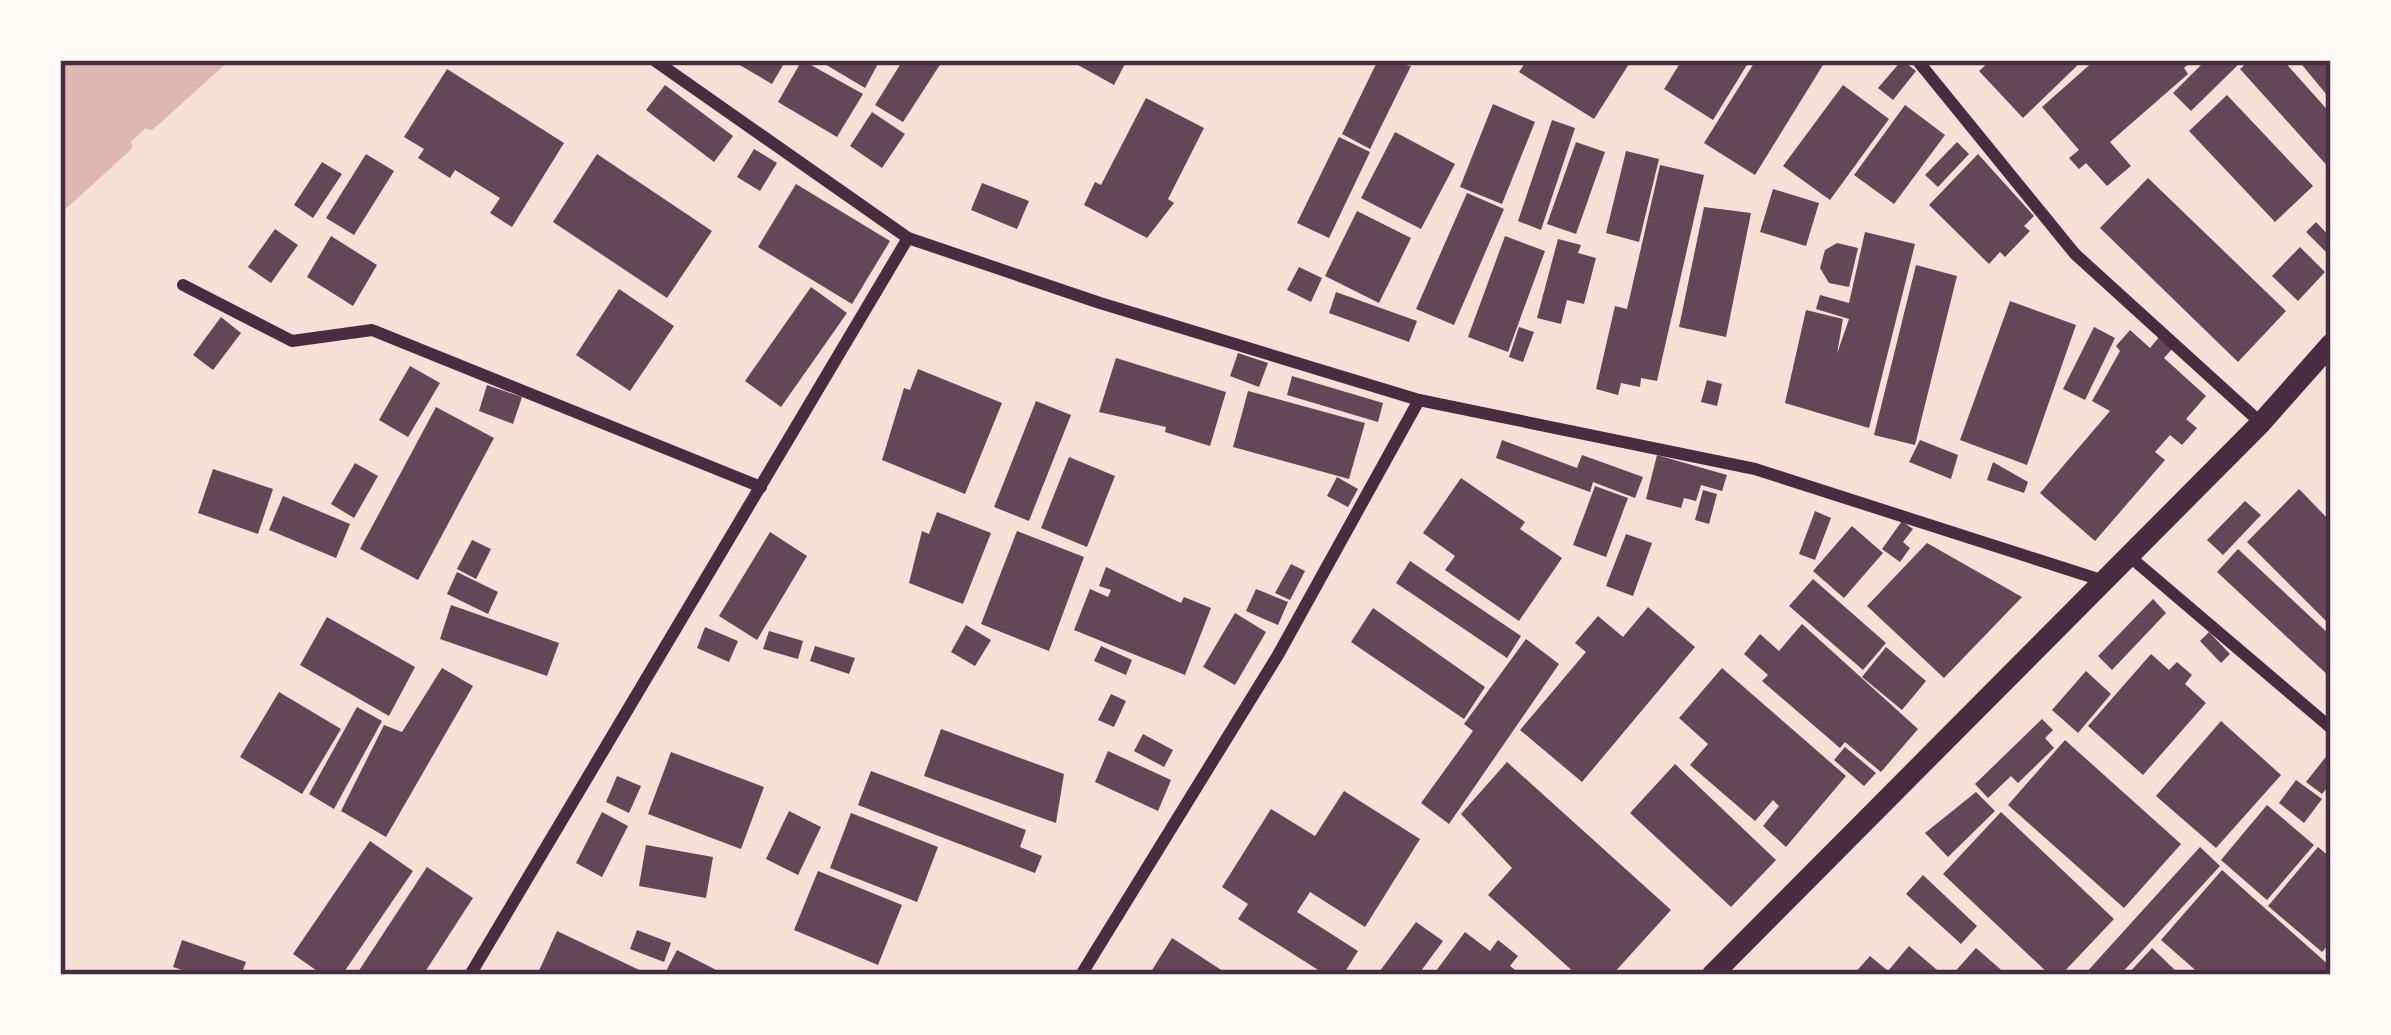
<svg xmlns="http://www.w3.org/2000/svg" width="2391" height="1035" viewBox="0 0 2391 1035" font-family="'PT Sans Narrow',sans-serif">
	<style>
		.water { fill: #dcb8b0 }
		.lines { fill: none; stroke-linecap: round; stroke-linejoin: round }
		.stream { stroke: #dcb8b0; stroke-width: 12 }
		.building { fill: #644757 }
		.minor { stroke: #4a2c40; stroke-width: 12 }
		.tertiary { stroke: #4a2c40; stroke-width: 21 }
		.neatline { fill: none; stroke: #4a2c40; stroke-width: 4.5 }
	</style>
	<rect width="100%" height="100%" fill="#f7e1d7"/>
	<polygon class="water" points="60,60 221,60 60,206"/>
	<g class="lines">
		<g class="stream">
			<polyline points="150,124 221,60"/>
			<polyline points="60,206 126,146"/>
		</g>
	</g>
	<g class="building">
		<polygon points="731,60 786,60 772,84"/>
		<polygon points="802,60 863,94 837,137 778,102"/>
		<polygon points="818,60 880,60 865,88"/>
		<polygon points="903,60 943,60 903,122 875,105"/>
		<polygon points="1069,60 1127,60 1114,85"/>
		<polygon points="1378,60 1411,66 1370,149 1342,134"/>
		<polygon points="1527,60 1623,60 1629,64 1594,119 1519,72"/>
		<polygon points="1682,60 1750,60 1713,120 1664,89"/>
		<polygon points="1756,60 1826,60 1755,175 1704,143"/>
		<polygon points="1902,60 1916,71 1893,100 1878,88"/>
		<polygon points="1991,60 2083,60 2023,118 1979,71"/>
		<polygon points="2095,60 2193,60 2184,68 2188,74 2110,142 2131,166 2107,186 2086,163 2079,169 2069,158 2079,150 2042,107"/>
		<polygon points="2206,60 2240,63 2191,111 2173,93"/>
		<polygon points="2250,60 2283,60 2331,114 2331,170 2240,69"/>
		<polygon points="2298,60 2331,60 2331,100"/>
		<polygon points="447,69 564,143 512,227 490,213 500,198 455,170 450,178 418,158 424,149 404,137"/>
		<polygon points="665,85 733,136 714,162 646,110"/>
		<polygon points="1843,85 1889,119 1830,200 1783,166"/>
		<polygon points="2227,95 2313,186 2275,222 2189,131"/>
		<polygon points="1146,98 1204,128 1168,199 1174,203 1147,238 1084,205 1095,182 1101,185"/>
		<polygon points="1493,104 1535,122 1502,204 1460,187"/>
		<polygon points="1905,105 1945,135 1894,204 1854,175"/>
		<polygon points="872,112 905,134 882,168 850,146"/>
		<polygon points="1552,120 1575,128 1541,230 1518,221"/>
		<polygon points="1395,132 1455,164 1421,229 1361,198"/>
		<polygon points="1339,137 1370,152 1329,238 1297,223"/>
		<polygon points="1576,142 1605,152 1576,234 1547,224"/>
		<polygon points="1957,142 1969,154 1938,187 1925,175"/>
		<polygon points="754,149 777,163 760,191 737,177"/>
		<polygon points="1626,151 1659,159 1639,242 1606,233"/>
		<polygon points="366,154 394,171 354,235 326,218"/>
		<polygon points="597,154 712,231 667,298 553,222"/>
		<polygon points="1978,154 2034,216 2024,226 2030,231 2005,257 2000,252 1989,264 1929,205"/>
		<polygon points="322,162 342,174 313,218 294,205"/>
		<polygon points="1660,165 1704,175 1657,381 1641,378 1640,387 1621,383 1618,395 1596,389 1615,306 1627,309"/>
		<polygon points="2148,178 2286,311 2238,362 2100,228"/>
		<polygon points="982,183 1029,201 1017,229 971,210"/>
		<polygon points="796,184 890,241 852,304 758,247"/>
		<polygon points="1773,189 1819,203 1806,246 1760,232"/>
		<polygon points="1467,193 1504,209 1454,325 1416,309"/>
		<polygon points="1704,207 1751,213 1726,337 1679,327"/>
		<polygon points="1357,211 1411,238 1379,303 1325,276"/>
		<polygon points="2316,222 2331,238 2331,257 2306,232"/>
		<polygon points="275,229 298,245 271,283 248,267"/>
		<polygon points="1865,232 1915,244 1869,428 1785,403 1806,310 1843,319 1837,354 1849,319 1816,309 1820,295 1849,303"/>
		<polygon points="331,236 377,265 353,306 307,277"/>
		<polygon points="1505,236 1545,251 1508,352 1468,337"/>
		<polygon points="1558,239 1581,245 1578,253 1596,258 1584,304 1567,300 1561,324 1537,318"/>
		<polygon points="1837,243 1858,248 1849,287 1829,283 1820,268 1825,250"/>
		<polygon points="2300,247 2325,272 2298,301 2272,276"/>
		<polygon points="1916,265 1957,276 1915,445 1874,435"/>
		<polygon points="1299,267 1322,278 1311,302 1287,290"/>
		<polygon points="811,287 847,313 781,407 745,381"/>
		<polygon points="619,289 674,326 630,391 576,355"/>
		<polygon points="1336,292 1417,321 1409,342 1329,313"/>
		<polygon points="2010,301 2076,325 2027,465 1960,440"/>
		<polygon points="221,317 241,333 213,370 193,355"/>
		<polygon points="1519,327 1534,332 1523,362 1509,357"/>
		<polygon points="2094,327 2115,338 2085,400 2063,389"/>
		<polygon points="2130,330 2150,348 2160,336 2173,348 2164,358 2206,396 2186,419 2197,428 2182,445 2170,435 2155,452 2165,460 2095,541 2040,493 2110,411 2092,401 2120,351 2116,346"/>
		<polygon points="1238,353 1268,363 1259,387 1230,376"/>
		<polygon points="1116,358 1226,392 1210,446 1165,432 1166,427 1099,412"/>
		<polygon points="410,366 440,383 408,437 379,420"/>
		<polygon points="918,369 1002,403 965,494 882,460 904,388 910,390"/>
		<polygon points="1292,376 1383,403 1378,422 1287,395"/>
		<polygon points="1707,380 1722,384 1717,406 1701,402"/>
		<polygon points="487,385 522,397 513,424 479,411"/>
		<polygon points="1248,391 1365,423 1349,479 1233,447"/>
		<polygon points="1036,401 1071,415 1029,521 994,507"/>
		<polygon points="436,407 494,438 418,580 360,549"/>
		<polygon points="1502,440 1577,468 1582,455 1643,477 1635,498 1593,482 1590,492 1496,458"/>
		<polygon points="1920,440 1958,455 1951,479 1909,462"/>
		<polygon points="1657,455 1727,475 1722,491 1701,485 1696,501 1684,498 1681,508 1646,499"/>
		<polygon points="1069,457 1115,476 1087,547 1041,528"/>
		<polygon points="1993,462 2028,482 2024,493 1987,480"/>
		<polygon points="355,463 378,476 354,518 331,504"/>
		<polygon points="213,469 273,489 258,534 198,513"/>
		<polygon points="1337,477 1358,489 1348,507 1327,496"/>
		<polygon points="1461,478 1525,522 1520,529 1562,558 1519,621 1445,570 1455,556 1423,533"/>
		<polygon points="1595,486 1628,498 1606,557 1573,545"/>
		<polygon points="2299,489 2331,522 2331,626 2247,542"/>
		<polygon points="1703,490 1717,494 1709,524 1695,520"/>
		<polygon points="283,496 350,524 336,558 269,530"/>
		<polygon points="2245,501 2261,515 2223,555 2207,540"/>
		<polygon points="1815,511 1831,518 1815,560 1799,554"/>
		<polygon points="937,512 991,533 963,604 909,583 922,531 929,534"/>
		<polygon points="1902,521 1913,529 1903,542 1910,548 1900,562 1882,549"/>
		<polygon points="1852,526 1883,553 1844,598 1813,571"/>
		<polygon points="1017,531 1084,557 1049,651 981,624"/>
		<polygon points="770,532 807,556 757,640 719,616"/>
		<polygon points="1626,534 1652,543 1633,596 1606,586"/>
		<polygon points="472,540 491,549 476,579 457,569"/>
		<polygon points="1927,543 2022,597 1944,678 1867,606"/>
		<polygon points="2238,549 2331,636 2331,678 2217,572"/>
		<polygon points="1410,561 1521,636 1507,658 1396,583"/>
		<polygon points="1291,564 1305,571 1290,600 1275,593"/>
		<polygon points="1106,567 1181,603 1184,597 1211,608 1185,675 1074,630 1090,589 1108,597 1111,590 1099,586"/>
		<polygon points="457,572 498,592 488,614 447,594"/>
		<polygon points="1813,579 1886,643 1863,670 1789,606"/>
		<polygon points="1256,589 1288,602 1278,625 1246,611"/>
		<polygon points="2153,599 2166,613 2112,670 2098,656"/>
		<polygon points="451,605 559,643 547,676 440,639"/>
		<polygon points="1648,607 1695,647 1582,782 1520,730 1586,652 1575,643 1598,616 1623,637"/>
		<polygon points="1373,608 1485,687 1464,719 1351,642"/>
		<polygon points="1235,613 1266,632 1235,685 1203,667"/>
		<polygon points="327,617 415,667 389,716 300,665"/>
		<polygon points="1802,624 1918,729 1881,772 1845,742 1840,748 1762,681 1768,675 1744,654 1760,634 1779,651"/>
		<polygon points="966,625 991,640 975,666 951,652"/>
		<polygon points="705,627 738,641 729,662 697,648"/>
		<polygon points="769,631 803,641 798,659 763,649"/>
		<polygon points="2209,632 2230,654 2221,663 2200,641"/>
		<polygon points="1526,639 1559,664 1449,824 1421,803 1473,731 1464,724"/>
		<polygon points="815,646 855,658 849,674 810,661"/>
		<polygon points="1101,646 1132,660 1126,675 1094,661"/>
		<polygon points="1886,647 1926,681 1902,710 1862,677"/>
		<polygon points="2151,654 2169,670 2177,662 2192,675 2185,684 2206,703 2143,775 2088,726"/>
		<polygon points="442,668 473,686 386,837 341,811 384,725 402,732"/>
		<polygon points="1722,668 1846,776 1786,847 1763,826 1779,806 1773,800 1755,821 1690,765 1708,744 1679,718"/>
		<polygon points="2086,671 2111,694 2078,733 2052,710"/>
		<polygon points="279,692 341,729 302,794 240,757"/>
		<polygon points="1111,694 1126,701 1114,727 1098,720"/>
		<polygon points="357,707 382,721 334,809 309,794"/>
		<polygon points="2042,719 2053,730 2045,738 2054,748 2018,783 2011,776 1988,798 1975,784"/>
		<polygon points="2221,721 2281,775 2216,848 2156,796"/>
		<polygon points="941,729 1064,774 1056,823 924,776"/>
		<polygon points="1143,734 1173,750 1164,767 1134,751"/>
		<polygon points="2065,740 2181,844 2124,908 2008,805"/>
		<polygon points="1845,747 1876,773 1864,786 1834,760"/>
		<polygon points="1108,751 1171,780 1158,811 1095,782"/>
		<polygon points="671,752 764,787 741,849 648,814"/>
		<polygon points="2328,754 2331,783 2322,794 2306,782"/>
		<polygon points="1507,762 1671,910 1612,975 1577,975 1488,895 1512,868 1461,814"/>
		<polygon points="1675,764 1776,860 1731,907 1630,813"/>
		<polygon points="871,771 1026,830 1020,847 1042,856 1035,873 858,805"/>
		<polygon points="617,776 641,786 629,813 606,802"/>
		<polygon points="2296,780 2322,799 2304,823 2279,803"/>
		<polygon points="1344,791 1420,839 1365,927 1310,892 1297,912 1358,951 1343,975 1326,975 1238,919 1248,904 1222,887 1271,809 1315,836"/>
		<polygon points="1976,792 1995,811 1948,857 1925,833"/>
		<polygon points="2267,805 2314,845 2267,900 2221,860"/>
		<polygon points="789,811 821,827 798,875 766,859"/>
		<polygon points="602,812 628,826 602,877 576,863"/>
		<polygon points="2001,812 2114,919 2061,975 2050,975 1943,874"/>
		<polygon points="851,813 938,847 917,902 830,868"/>
		<polygon points="370,841 413,871 342,975 323,975 293,954"/>
		<polygon points="646,845 713,857 706,898 639,886"/>
		<polygon points="2200,847 2220,866 2120,975 2084,975"/>
		<polygon points="2318,847 2331,858 2331,942 2322,952 2268,906"/>
		<polygon points="427,867 473,898 423,975 356,975"/>
		<polygon points="2222,870 2331,967 2331,975 2201,975 2161,940"/>
		<polygon points="818,871 902,905 878,965 794,930"/>
		<polygon points="1923,875 1977,926 1961,944 1906,894"/>
		<polygon points="1416,922 1443,941 1418,975 1377,975"/>
		<polygon points="637,930 671,943 664,962 630,949"/>
		<polygon points="557,931 650,975 537,975"/>
		<polygon points="1465,932 1490,951 1498,940 1518,956 1510,966 1522,975 1433,975"/>
		<polygon points="1172,938 1229,975 1149,975"/>
		<polygon points="182,940 246,962 241,975 197,975 173,967"/>
		<polygon points="1909,946 1943,975 1853,975 1870,956 1888,971"/>
		<polygon points="1976,948 2007,975 1952,975"/>
		<polygon points="2152,948 2180,975 2127,975"/>
		<polygon points="677,950 726,975 664,975"/>
	</g>
	<g class="lines">
		<g class="minor">
			<polyline points="654,60 908,238 1100,303 1419,400 1755,469 2104,581"/>
			<polyline points="1917,60 2075,254 2261,423"/>
			<polyline points="183,285 292,341 372,330 761,487"/>
			<polyline points="2129,556 2331,728"/>
			<polyline points="470,975 908,238"/>
			<polyline points="1081,975 1278,655 1419,400"/>
		</g>
		<polyline class="tertiary" points="1712,975 2261,423 2331,344"/>
	</g>
	<rect width="2391" height="1035" fill="none" stroke="#fffaf5" stroke-width="126"/>
	<rect x="63" y="63" width="2265" height="909" class="neatline"/>
</svg>
